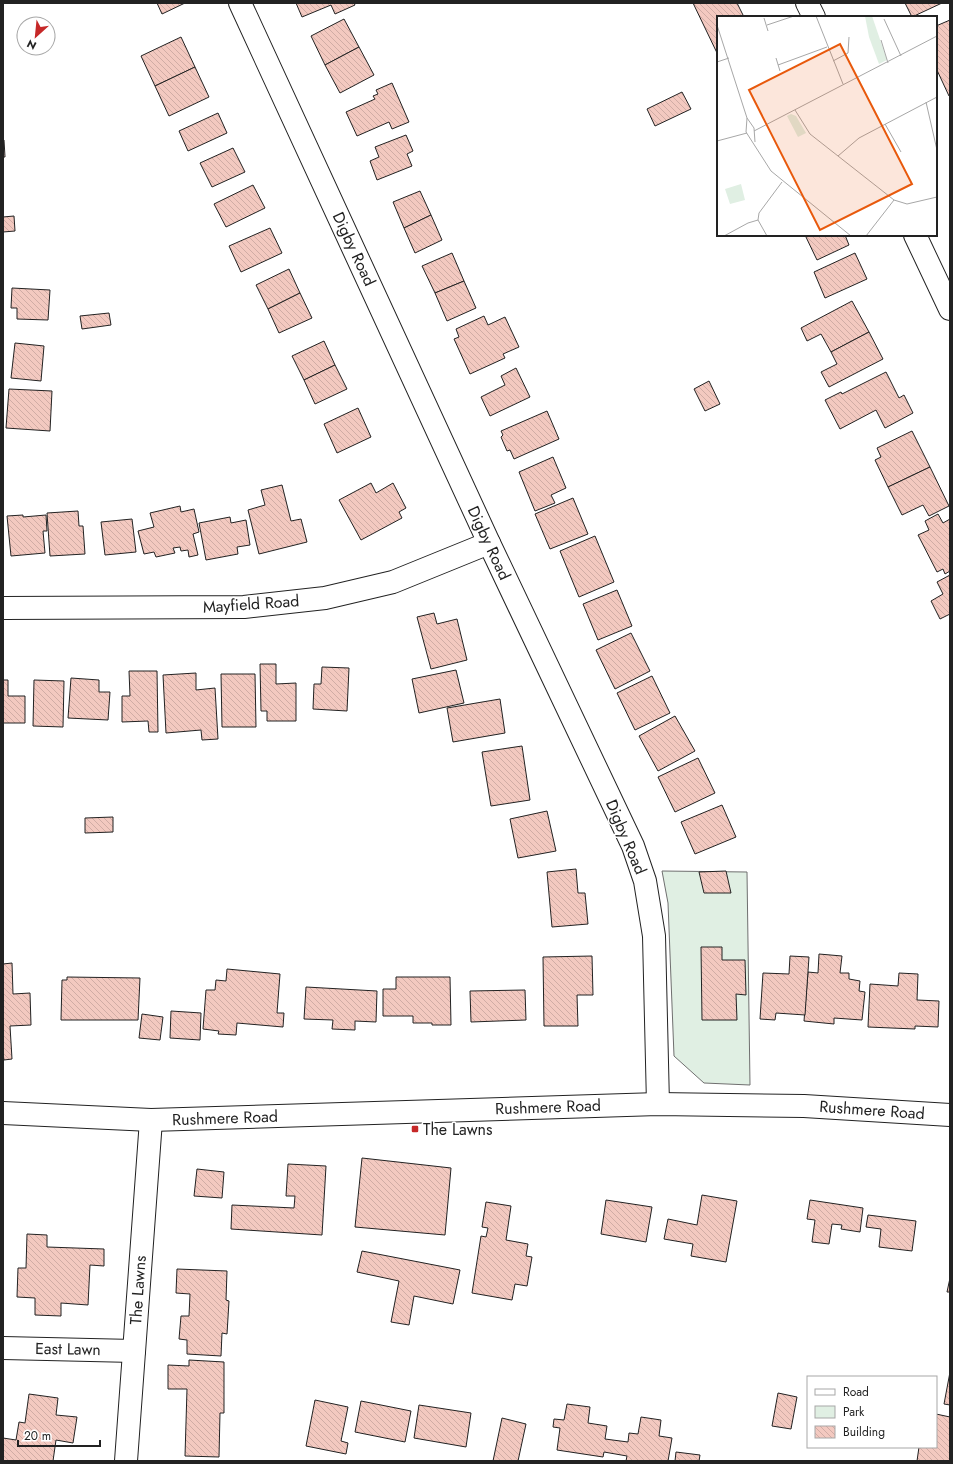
<svg xmlns="http://www.w3.org/2000/svg" width="953" height="1464" viewBox="0 0 953 1464" font-family="Jost,sans-serif">
	<style>
		.green { fill: #e0efe3; stroke: #6f6f6f }
		.building { fill: url(#building-back-hatch); stroke: #222 }
		.lines { fill: none; stroke-linecap: round; stroke-linejoin: round }
		.minor-casing { stroke: #222; stroke-width: 24 }
		.tertiary-casing { stroke: #222; stroke-width: 24 }
		.primary-casing { stroke: #222; stroke-width: 24 }
		.minor { stroke: #fff; stroke-width: 22 }
		.tertiary { stroke: #fff; stroke-width: 22 }
		.primary { stroke: #fff; stroke-width: 22 }
		.poi-dot { fill: #c62828; stroke: #fff; stroke-width: 1.5 }
		.labels { text-anchor: middle; dominant-baseline: central; stroke-width: 3; stroke-linejoin: round; paint-order: stroke }
		.street-label { font-size: 16px; fill: #222; stroke: #fff }
		.poi-label { font-size: 16px; fill: #222; stroke: #fff; text-anchor: start }
		.inset-road { fill: none; stroke: #a7a7a7; stroke-width: 1 }
		.view { fill: #e8590c; fill-opacity: 0.15; stroke: #e8590c; stroke-width: 2 }
		.inset-edge { fill: none; stroke: #222; stroke-width: 2 }
	</style>
	<defs>
		<pattern id="building-back-hatch" width="6" height="6" patternUnits="userSpaceOnUse"><rect width="6" height="6" fill="#f3c9c0"/><path d="M-1 5l2 2M0 0l6 6M5-1l2 2" fill="none" stroke="#d0aca5"/></pattern>
	</defs>
	<rect width="100%" height="100%" fill="#fff"/>
	<polygon class="green" points="662,871 747,872 750,1085 704,1083 674,1056 668,903"/>
	<g class="building">
		<polygon points="157,3 185,3 162,14"/>
		<polygon points="296,3 354,3 355,5 335,14 331,5 302,17"/>
		<polygon points="693,3 737,3 744,17 718,17 718,55"/>
		<polygon points="905,3 942,3 912,17"/>
		<polygon points="344,19 359,47 325,65 311,36"/>
		<polygon points="950,20 950,96 949,96 936,68 936,26"/>
		<polygon points="181,37 195,67 155,86 141,56"/>
		<polygon points="359,47 374,75 340,93 325,65"/>
		<polygon points="195,67 209,97 169,116 155,86"/>
		<polygon points="392,83 409,122 392,129 389,122 357,136 346,112 375,99 373,96 378,94 376,90"/>
		<polygon points="682,92 691,109 655,126 647,109"/>
		<polygon points="218,113 227,133 188,151 179,131"/>
		<polygon points="406,135 413,151 407,154 412,166 377,180 370,161 379,157 375,147"/>
		<polygon points="3,140 4,140 5,157 3,157"/>
		<polygon points="233,148 245,172 212,187 200,163"/>
		<polygon points="253,185 265,208 226,227 214,204"/>
		<polygon points="420,191 431,215 404,228 393,202"/>
		<polygon points="431,215 442,240 415,253 404,228"/>
		<polygon points="14,216 15,231 3,232 3,217"/>
		<polygon points="270,228 282,253 241,272 229,246"/>
		<polygon points="805,235 845,235 849,245 817,260"/>
		<polygon points="452,253 464,281 435,293 422,266"/>
		<polygon points="855,253 867,279 825,298 814,272"/>
		<polygon points="289,269 300,293 268,309 256,285"/>
		<polygon points="464,281 476,308 447,321 435,293"/>
		<polygon points="12,288 50,290 48,320 17,319 17,308 11,308"/>
		<polygon points="300,293 312,318 279,333 268,309"/>
		<polygon points="852,301 869,332 831,352 821,334 807,341 801,328"/>
		<polygon points="109,313 111,325 82,329 80,316"/>
		<polygon points="484,316 488,325 505,317 519,347 503,354 505,358 470,374 454,339 459,337 456,329"/>
		<polygon points="869,332 883,359 829,387 821,372 837,364 831,352"/>
		<polygon points="324,341 335,365 304,380 292,356"/>
		<polygon points="15,343 44,346 41,381 11,378"/>
		<polygon points="335,365 347,389 315,404 304,380"/>
		<polygon points="516,368 530,397 490,416 481,397 505,385 501,376"/>
		<polygon points="886,372 899,398 904,395 913,413 885,428 876,410 840,429 825,400 841,392 842,394"/>
		<polygon points="709,381 720,404 705,411 694,389"/>
		<polygon points="9,389 52,391 50,431 6,428"/>
		<polygon points="358,408 371,437 337,453 324,424"/>
		<polygon points="547,411 559,439 514,459 510,450 507,451 501,437 503,435 501,431"/>
		<polygon points="912,431 930,467 888,487 875,460 881,457 877,448"/>
		<polygon points="553,457 566,488 551,495 555,503 535,511 519,472"/>
		<polygon points="930,467 949,506 929,516 923,505 902,515 888,487"/>
		<polygon points="371,483 376,493 393,483 406,508 399,512 402,518 361,540 339,500"/>
		<polygon points="282,485 291,521 301,519 307,542 259,554 248,510 265,505 261,490"/>
		<polygon points="573,498 588,534 550,549 535,514"/>
		<polygon points="180,506 181,512 194,509 199,532 193,534 198,555 189,557 188,550 181,551 180,547 173,548 175,553 156,557 154,552 144,554 138,531 154,527 150,513"/>
		<polygon points="78,511 79,526 83,526 85,554 50,556 47,513"/>
		<polygon points="938,514 943,523 950,519 950,571 945,574 943,569 937,572 918,535 929,530 925,521"/>
		<polygon points="23,515 23,517 46,515 47,531 43,531 45,553 11,556 7,516"/>
		<polygon points="230,517 231,523 246,520 250,545 237,547 238,554 206,560 199,523"/>
		<polygon points="132,519 136,552 105,555 101,522"/>
		<polygon points="595,536 614,582 579,597 560,551"/>
		<polygon points="950,575 950,614 940,619 931,601 943,594 937,582"/>
		<polygon points="617,590 632,626 598,640 583,604"/>
		<polygon points="434,613 437,624 457,619 467,660 431,669 417,617"/>
		<polygon points="631,633 650,671 615,689 596,650"/>
		<polygon points="260,664 276,664 276,684 296,683 296,721 267,721 267,711 261,711"/>
		<polygon points="322,667 349,668 347,711 313,709 314,684 321,684"/>
		<polygon points="456,670 464,703 419,713 412,679"/>
		<polygon points="129,671 157,671 158,732 149,732 148,721 122,722 122,696 130,696"/>
		<polygon points="196,673 196,690 215,688 218,739 202,740 201,730 166,733 163,675"/>
		<polygon points="221,674 255,674 256,727 222,727"/>
		<polygon points="652,676 670,713 635,730 617,693"/>
		<polygon points="71,678 99,680 99,692 110,692 108,720 68,718"/>
		<polygon points="3,680 8,680 8,696 25,696 25,723 3,723"/>
		<polygon points="34,680 64,681 63,727 33,726"/>
		<polygon points="500,699 505,733 453,742 447,708"/>
		<polygon points="675,716 695,751 658,771 639,736"/>
		<polygon points="522,746 530,800 491,806 482,752"/>
		<polygon points="698,758 715,793 675,812 658,777"/>
		<polygon points="722,805 736,837 695,854 681,822"/>
		<polygon points="547,811 556,851 518,858 510,819"/>
		<polygon points="113,817 113,832 85,833 85,818"/>
		<polygon points="576,869 578,893 585,893 588,924 552,927 547,872"/>
		<polygon points="726,871 731,893 704,893 699,872"/>
		<polygon points="701,947 722,947 722,960 745,960 746,995 736,994 737,1020 702,1020"/>
		<polygon points="819,954 842,956 840,973 849,973 849,979 860,981 859,991 865,992 862,1020 834,1018 834,1024 804,1021 808,972 818,973"/>
		<polygon points="592,956 593,995 577,995 578,1026 544,1026 543,957"/>
		<polygon points="790,956 809,957 805,1015 776,1013 775,1020 760,1019 763,973 789,974"/>
		<polygon points="12,963 13,994 30,993 31,1025 10,1026 12,1059 4,1060 3,1054 3,964"/>
		<polygon points="227,969 280,974 277,1013 284,1013 283,1027 237,1023 236,1035 218,1034 219,1031 203,1029 206,990 215,990 216,980 226,981"/>
		<polygon points="899,973 918,974 917,1000 939,1001 938,1027 915,1026 915,1029 868,1027 870,984 898,986"/>
		<polygon points="67,977 140,978 138,1020 61,1020 62,980 67,980"/>
		<polygon points="396,977 450,977 451,1025 432,1025 432,1023 413,1023 413,1016 383,1016 383,989 396,989"/>
		<polygon points="306,987 377,991 376,1022 355,1021 355,1030 332,1029 333,1020 304,1019"/>
		<polygon points="525,990 526,1020 471,1022 470,991"/>
		<polygon points="171,1011 201,1013 200,1040 170,1038"/>
		<polygon points="142,1014 163,1017 160,1040 139,1038"/>
		<polygon points="362,1158 451,1168 445,1235 355,1227"/>
		<polygon points="288,1164 326,1166 322,1235 231,1229 232,1205 294,1208 295,1196 286,1196"/>
		<polygon points="197,1169 224,1172 222,1198 194,1196"/>
		<polygon points="702,1195 737,1201 726,1262 691,1256 693,1244 664,1239 668,1219 697,1225"/>
		<polygon points="606,1200 652,1207 646,1242 601,1234"/>
		<polygon points="810,1200 863,1208 860,1232 841,1229 842,1225 832,1224 829,1244 812,1242 815,1220 807,1219"/>
		<polygon points="486,1202 511,1206 506,1240 528,1244 526,1256 532,1257 527,1286 515,1284 512,1300 472,1293 481,1236 486,1237 488,1228 482,1227"/>
		<polygon points="868,1215 916,1221 912,1251 879,1247 881,1229 866,1227"/>
		<polygon points="27,1234 47,1235 47,1247 104,1249 104,1266 90,1265 88,1305 61,1303 61,1316 35,1315 35,1298 17,1297 18,1268 26,1268"/>
		<polygon points="362,1251 460,1270 453,1304 414,1296 409,1325 391,1322 399,1281 357,1272"/>
		<polygon points="177,1269 227,1271 226,1300 229,1301 227,1334 222,1333 221,1356 187,1354 187,1340 179,1339 181,1316 189,1316 190,1294 176,1293"/>
		<polygon points="950,1278 950,1292 947,1292"/>
		<polygon points="189,1360 224,1362 224,1413 220,1413 219,1457 185,1456 187,1389 168,1389 168,1365 189,1366"/>
		<polygon points="950,1372 950,1405 944,1404"/>
		<polygon points="778,1393 797,1397 791,1429 772,1426"/>
		<polygon points="29,1394 58,1398 56,1415 77,1417 73,1443 56,1440 53,1461 3,1461 3,1438 16,1440 19,1422 25,1423"/>
		<polygon points="315,1400 348,1407 341,1441 348,1443 346,1454 306,1446"/>
		<polygon points="361,1401 411,1411 405,1442 355,1432"/>
		<polygon points="567,1404 590,1407 588,1423 607,1426 605,1439 628,1442 629,1433 638,1434 641,1417 661,1420 659,1436 672,1438 668,1461 626,1461 627,1456 604,1452 603,1457 557,1450 560,1428 553,1427 554,1419 564,1420"/>
		<polygon points="419,1405 471,1413 466,1447 414,1438"/>
		<polygon points="936,1414 950,1417 950,1461 917,1461 919,1447 936,1447"/>
		<polygon points="502,1418 526,1424 518,1461 493,1461"/>
		<polygon points="676,1452 700,1455 699,1461 675,1461"/>
	</g>
	<g class="lines">
		<defs>
			<g id="minor">
				<polyline points="240,3 489,543 633,846 645,881 654,936 658,1104"/>
				<polyline points="3,608 244,607 325,598 393,582 489,543"/>
				<polyline points="3,1348 134,1351"/>
				<polyline points="126,1461 151,1120"/>
			</g>
			<polyline id="tertiary" points="3,1113 151,1120 658,1104 804,1106 950,1115"/>
			<g id="primary">
				<polyline points="807,3 814,17"/>
				<polyline points="915,235 950,309"/>
			</g>
		</defs>
		<use href="#minor" class="minor-casing"/>
		<use href="#tertiary" class="tertiary-casing"/>
		<use href="#primary" class="primary-casing"/>
		<use href="#minor" class="minor"/>
		<use href="#tertiary" class="tertiary"/>
		<use href="#primary" class="primary"/>
	</g>
	<rect class="poi-dot" x="411" y="1125" width="8" height="8" rx="2"/>
	<g class="labels">
		<g class="street-label">
			<text transform="translate(354 249) rotate(65)">Digby Road</text>
			<text transform="translate(489 543) rotate(65)">Digby Road</text>
			<text transform="translate(251 604) rotate(-4)">Mayfield Road</text>
			<text transform="translate(626 837) rotate(67)">Digby Road</text>
			<text transform="translate(548 1107) rotate(-2)">Rushmere Road</text>
			<text transform="translate(872 1110) rotate(4)">Rushmere Road</text>
			<text transform="translate(225 1118) rotate(-2)">Rushmere Road</text>
			<text transform="translate(138 1290) rotate(-86)">The Lawns</text>
			<text transform="translate(68 1349) rotate(1)">East Lawn</text>
		</g>
		<g class="poi-label">
			<text x="423" y="1129">The Lawns</text>
		</g>
	</g>
	<g transform="translate(717 16)">
		<rect width="220" height="220" fill="#fff"/>
		<path d="M74 98 79 100 89 117 81 121 70 100ZM24 168 28 184 13 188 8 173Z" fill="#e0efe3"/>
		<path d="M148 0H155L170 44 162 48 152 21Z" fill="#e0efe3"/>
		<path class="inset-road" d="M99 0 126 68M47 2 51 15M167 3 184 40M0 9 30 102 37 112 38 126M50 9 77 0M164 24 171 47M59 42 63 55M116 45 131 37 132 21M0 46 12 42M61 49 110 31M209 86 220 134M78 94 93 118 177 184 190 188 220 181M30 102 29 116 54 155 134 220M168 108 184 136M37 115 220 20M0 125 30 117M121 140 142 122 220 81M7 220 31 207 41 204M50 220 41 204 42 197 65 166M149 220 177 184"/>
		<path class="view" d="M123 28 195 168 103 214 32 74Z"/>
		<rect width="220" height="220" class="inset-edge"/>
	</g>
	<rect width="953" height="1464" fill="none" stroke="#222222" stroke-width="8"/>
	<rect x="807" y="1376" width="130" height="72" fill="#ffffff" stroke="#a7a7a7"/>
	<rect x="815" y="1389" width="20" height="6" fill="#ffffff" stroke="#a7a7a7"/>
	<text x="843" y="1396" font-size="12" fill="#222222">Road</text>
	<rect x="815" y="1406" width="20" height="12" fill="#e0efe3" stroke="#a7a7a7"/>
	<text x="843" y="1416" font-size="12" fill="#222222">Park</text>
	<rect x="815" y="1426" width="20" height="12" fill="url(#building-back-hatch)" stroke="#a7a7a7"/>
	<text x="843" y="1436" font-size="12" fill="#222222">Building</text>
	<g transform="translate(36 36) rotate(207)"><circle r="19" fill="#ffffff" stroke="#a7a7a7"/>
	<path d="M0-3L7 15L0 10L-7 15Z" fill="#c62828"/>
	<text y="-6" font-size="11" font-weight="bold" text-anchor="middle" fill="#222222">N</text>
	</g>
	<path d="M18 1440v6h82v-6" fill="none" stroke="#222222" stroke-width="2"/>
	<text x="24" y="1440" font-size="12" fill="#222222" stroke="#ffffff" stroke-width="3" paint-order="stroke">20 m</text>
</svg>
